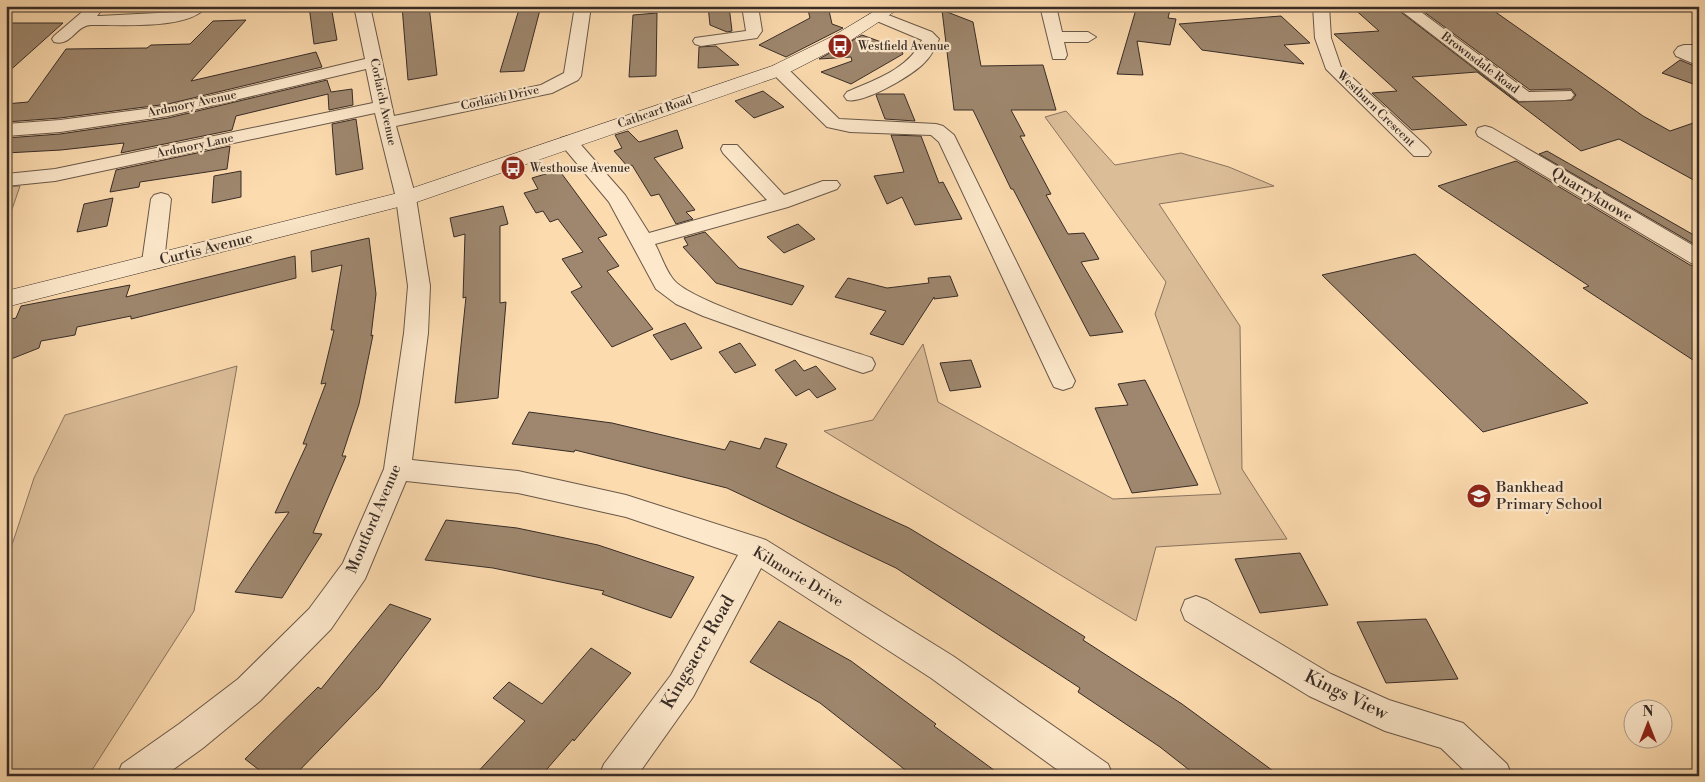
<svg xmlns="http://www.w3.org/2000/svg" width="1705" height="782" viewBox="0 0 1705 782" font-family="'Libre Bodoni',serif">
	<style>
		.green { fill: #dbbd98; stroke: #8a7460 }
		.building { fill: #9e876e; stroke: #382c27 }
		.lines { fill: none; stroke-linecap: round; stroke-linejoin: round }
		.street-casing { stroke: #695849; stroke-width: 2 }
		.secondary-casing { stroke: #382c27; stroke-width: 1 }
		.street { fill: #fde8cb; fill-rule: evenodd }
		.secondary { fill: #fde8cb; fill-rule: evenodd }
		.labels { text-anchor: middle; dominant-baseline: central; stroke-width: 4.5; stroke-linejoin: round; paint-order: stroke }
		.far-poi-label { font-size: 12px; fill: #382c27; stroke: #fde8cb; text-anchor: start }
		.far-street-label { font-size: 12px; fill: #382c27; stroke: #fde8cb }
		.street-label { font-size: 15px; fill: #382c27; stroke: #fde8cb }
		.poi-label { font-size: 15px; fill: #382c27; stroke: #fde8cb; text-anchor: start }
		.near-street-label { font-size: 18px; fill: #382c27; stroke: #fde8cb }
	</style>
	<rect width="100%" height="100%" fill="#fcdbaf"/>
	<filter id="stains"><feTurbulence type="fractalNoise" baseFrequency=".004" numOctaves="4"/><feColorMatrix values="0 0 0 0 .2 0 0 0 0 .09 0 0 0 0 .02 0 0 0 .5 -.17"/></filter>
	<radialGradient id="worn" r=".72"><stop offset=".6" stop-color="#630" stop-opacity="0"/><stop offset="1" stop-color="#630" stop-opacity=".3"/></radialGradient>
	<g class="green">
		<polygon points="1066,111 1115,165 1181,153 1229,167 1274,186 1159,204 1240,326 1242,469 1287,539 1156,547 1136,621 824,431 873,420 923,344 938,402 1113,499 1221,494 1155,314 1166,282 1045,117"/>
		<polygon points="20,186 6,227 6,187"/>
		<polygon points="237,366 194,611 92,770 77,776 6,776 6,563 34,478 65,415"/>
	</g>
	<g class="building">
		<polygon points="309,6 331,6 337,40 314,44"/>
		<polygon points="402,6 429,6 437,75 408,80"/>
		<polygon points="520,6 541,6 524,71 500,72"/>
		<polygon points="708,6 729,6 732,31 727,32 710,25"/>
		<polygon points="807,6 828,6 832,24 843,28 786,57 759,45 810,18"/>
		<polygon points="1137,6 1171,6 1168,18 1176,19 1170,45 1137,41 1143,75 1117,74"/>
		<polygon points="1351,6 1393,6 1518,102 1572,100 1576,95 1571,89 1530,90 1416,6 1487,6 1643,116 1670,131 1699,121 1699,183 1619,139 1581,151 1477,72 1412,77 1467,125 1412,130 1372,93 1397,91 1334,34 1379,31"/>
		<polygon points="942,10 973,22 981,66 1043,65 1056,110 1011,110 1025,136 1020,136 1051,194 1046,195 1068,234 1084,233 1099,259 1081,262 1123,332 1090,336 1013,189 1011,189 973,110 954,110"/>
		<polygon points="657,13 656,76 629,77 633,15"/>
		<polygon points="1281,16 1310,43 1284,45 1304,64 1202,50 1179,24"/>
		<polygon points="246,20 191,81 316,52 322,67 168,104 60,118 6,122 6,104 28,102 66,49 147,48 151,45 190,44 213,21"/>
		<polygon points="6,23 63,23 6,74"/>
		<polygon points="862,35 884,43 880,45 890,48 899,45 903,54 851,84 821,72 852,61 851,57 819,59"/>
		<polygon points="716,46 739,65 698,68 699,47"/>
		<polygon points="1680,60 1699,68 1699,86 1662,73"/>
		<polygon points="327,80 331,92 352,89 353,105 329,110 328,94 236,116 232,130 121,153 124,143 61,150 6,153 6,138 60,134 168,118"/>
		<polygon points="763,91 784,107 754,118 735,101"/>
		<polygon points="878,94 904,94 915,121 885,119 876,95"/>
		<polygon points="356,119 363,169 336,175 332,124"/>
		<polygon points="677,130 683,148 654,158 695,210 686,212 693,219 676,224 659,194 651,196 632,165 628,167 614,151 622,148 615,135 628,131 639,142"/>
		<polygon points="891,135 921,136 939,183 943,182 962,219 915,225 902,197 887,204 874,176 904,172"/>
		<polygon points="230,146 227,169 140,182 139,187 110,192 116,170"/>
		<polygon points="1547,151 1699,238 1699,247 1539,154"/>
		<polygon points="1516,161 1690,265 1699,267 1699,364 1583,288 1589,286 1438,186"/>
		<polygon points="559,170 607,235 598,238 619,266 607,271 653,329 612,347 571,292 582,287 562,259 583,252 558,219 550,222 543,211 536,213 524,193 538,189 532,178"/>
		<polygon points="241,171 241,197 212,203 214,176"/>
		<polygon points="113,198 107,226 77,232 84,204"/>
		<polygon points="503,206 508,224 500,226 500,303 506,302 498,398 455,403 466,297 463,298 465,234 454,237 450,218"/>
		<polygon points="798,224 815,239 784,253 767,237"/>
		<polygon points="705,232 739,268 804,286 792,305 716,283 683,247 688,245 684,238"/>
		<polygon points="369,238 376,294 371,336 373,335 359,404 342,456 346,456 313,533 322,534 282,598 235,592 289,512 275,513 307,444 303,444 326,383 321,384 334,330 331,330 342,265 312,272 311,251"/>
		<polygon points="1415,254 1588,403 1483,432 1322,275"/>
		<polygon points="295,256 296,278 131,319 131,316 77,327 75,335 41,341 39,348 6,361 6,320 16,318 21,306 130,285 126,297"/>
		<polygon points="950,276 958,296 934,299 934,297 903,345 870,334 886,311 835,297 848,278 887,288 929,283 928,278"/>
		<polygon points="685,323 702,348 671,360 653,335"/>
		<polygon points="740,343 756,365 735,373 719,352"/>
		<polygon points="795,360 804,371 816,366 836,389 817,398 809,389 796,396 775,370"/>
		<polygon points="971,360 981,387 950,391 940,363"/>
		<polygon points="1145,380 1198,485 1132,493 1095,408 1128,405 1118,384"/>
		<polygon points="529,412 612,423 725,450 730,441 760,449 765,438 787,444 776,467 909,528 998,582 1085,637 1083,640 1182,704 1280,776 1197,776 1160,747 1078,692 1080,688 896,568 727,488 575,450 574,452 512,444"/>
		<polygon points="446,520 517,528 598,545 694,577 671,618 602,594 604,591 493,568 425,560"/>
		<polygon points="1300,553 1328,605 1260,613 1235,559"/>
		<polygon points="390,604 431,619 379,688 294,776 267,776 245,759 318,687 321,689"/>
		<polygon points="1426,619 1458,679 1386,683 1357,622"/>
		<polygon points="779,621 851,661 936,724 934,726 1002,776 913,776 820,703 750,662"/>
		<polygon points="591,648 631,673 574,741 573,739 541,776 474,776 525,721 493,698 509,682 542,704"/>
	</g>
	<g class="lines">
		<defs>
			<g id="street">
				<path d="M89 6H105L97 16H99L177 12 190 6H207C189 31 119 24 91 25 76 25 71 47 54 42L52 39 54 36Z"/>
				<polygon points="354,6 370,6 394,116 541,85 564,73 575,6 591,6 581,76 578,80 552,93 396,126 416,198 430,286 428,333 412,460 518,471 626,495 766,540 953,656 1108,764 1113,776 1066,776 931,678 761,568 693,697 637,776 599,776 604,764 671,675 738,555 626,517 518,493 406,481 365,579 331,629 260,701 203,748 164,776 117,776 122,764 179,724 238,679 309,609 343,563 384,469 404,333 408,286 396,198 375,113 55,181 6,186 6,174 55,169 373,103 366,69 168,116 60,132 6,136 6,124 60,120 168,106 365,59"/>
				<polygon points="742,6 758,6 762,31 757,38 701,46 695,44 693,41 695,38 746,31"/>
				<polygon points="1040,6 1056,6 1062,32 1088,32 1096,37 1088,42 1064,42 1067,55 1065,59 1053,59"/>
				<polygon points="1313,6 1329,6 1331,38 1341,67 1428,148 1431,152 1428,156 1414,156 1326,69 1315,38"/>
				<polygon points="1395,6 1413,6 1529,92 1571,91 1574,95 1571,99 1565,100 1519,101"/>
				<path d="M878 11 932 32 939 39C935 48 932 55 925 62 913 75 864 104 847 100L844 96 847 92C874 80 909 69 922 40L872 19 870 16Z"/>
				<polygon points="1684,45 1699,45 1699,66 1676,56 1674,52 1678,47"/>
				<polygon points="779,65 785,66 839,119 936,124 943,126 954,135 1075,381 1072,387 1063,390 1054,387 1051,381 939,142 931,135 850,132 827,127 773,74 771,70 773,66"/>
				<polygon points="1485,126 1492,128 1699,249 1699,265 1691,263 1478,136 1476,132 1478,128"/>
				<path d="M568 136 575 138 625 195 649 233 767 200 723 153 721 149 723 145H737L784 195 823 181H837L840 185 837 189 788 207 655 244C661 255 665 269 673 279 691 304 835 345 872 358L875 364 872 370 863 373 854 370 703 316 676 304 656 289 609 202 559 142 561 138Z"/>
				<polygon points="161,193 168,195 171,199 164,262 161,267 153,269 145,267 142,262 151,199 154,195"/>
				<polygon points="1196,596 1207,600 1331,674 1389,700 1463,723 1507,764 1512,776 1470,776 1441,748 1385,731 1309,696 1185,620 1181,610 1185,600"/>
			</g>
			<polygon id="secondary" points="883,6 903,6 845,44 786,74 414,203 6,307 6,291 398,193 772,66 833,36"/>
		</defs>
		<use href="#street" class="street-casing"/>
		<use href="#secondary" class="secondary-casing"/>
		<use href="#street" class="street"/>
		<use href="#secondary" class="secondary"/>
	</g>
	<defs>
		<symbol id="bus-disc" viewBox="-11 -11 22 22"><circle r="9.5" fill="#8f2418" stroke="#fde8cb"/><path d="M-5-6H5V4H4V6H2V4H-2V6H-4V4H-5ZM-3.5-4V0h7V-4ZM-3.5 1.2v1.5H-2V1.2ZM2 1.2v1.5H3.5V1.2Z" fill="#fff"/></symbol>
		<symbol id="school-disc" viewBox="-11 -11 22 22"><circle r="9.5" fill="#8f2418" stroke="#fde8cb"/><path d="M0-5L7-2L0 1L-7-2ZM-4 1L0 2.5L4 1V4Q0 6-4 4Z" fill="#fff"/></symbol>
	</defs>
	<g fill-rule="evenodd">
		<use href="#bus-disc" x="826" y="32" width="28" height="28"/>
		<use href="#bus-disc" x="499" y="154" width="28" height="28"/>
		<use href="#school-disc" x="1465" y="482" width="28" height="28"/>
	</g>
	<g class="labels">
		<g class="far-poi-label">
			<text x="858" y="46">Westfield Avenue</text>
			<text x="530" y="168">Westhouse Avenue</text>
		</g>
		<g class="far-street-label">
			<text transform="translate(1480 63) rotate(37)">Brownsdale Road</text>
			<text transform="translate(500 98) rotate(-12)">Corlaich Drive</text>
			<text transform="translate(383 102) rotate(78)">Corlaich Avenue</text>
			<text transform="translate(192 104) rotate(-12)">Ardmory Avenue</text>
			<text transform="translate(1376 109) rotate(44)">Westburn Crescent</text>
			<text transform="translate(655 112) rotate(-19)">Cathcart Road</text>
			<text transform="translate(195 146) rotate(-12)">Ardmory Lane</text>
		</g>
		<g class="street-label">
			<text transform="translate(1592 195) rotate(31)">Quarryknowe</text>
			<text transform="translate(206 249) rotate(-14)">Curtis Avenue</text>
			<text transform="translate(374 519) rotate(-67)">Montford Avenue</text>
			<text transform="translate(798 577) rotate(31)">Kilmorie Drive</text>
		</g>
		<g class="poi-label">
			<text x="1496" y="487">Bankhead<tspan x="1496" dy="17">Primary School</tspan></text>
		</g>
		<g class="near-street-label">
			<text transform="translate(698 652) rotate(-60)">Kingsacre Road</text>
			<text transform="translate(1346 695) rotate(26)">Kings View</text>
		</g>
	</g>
	<rect width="1705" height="782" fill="none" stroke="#fcdbaf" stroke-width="25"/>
	<rect x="8" y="8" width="1690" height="767" fill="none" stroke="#382c27" stroke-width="2.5"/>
	<rect x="12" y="12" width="1680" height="757" fill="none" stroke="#382c27"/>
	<g transform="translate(1648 724)"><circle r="24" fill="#fde8cb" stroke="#ae9d89"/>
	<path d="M0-4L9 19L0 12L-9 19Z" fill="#8f2418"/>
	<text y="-8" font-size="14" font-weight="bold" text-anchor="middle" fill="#382c27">N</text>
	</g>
	<rect width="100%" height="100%" filter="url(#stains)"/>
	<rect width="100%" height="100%" fill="url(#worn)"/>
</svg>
